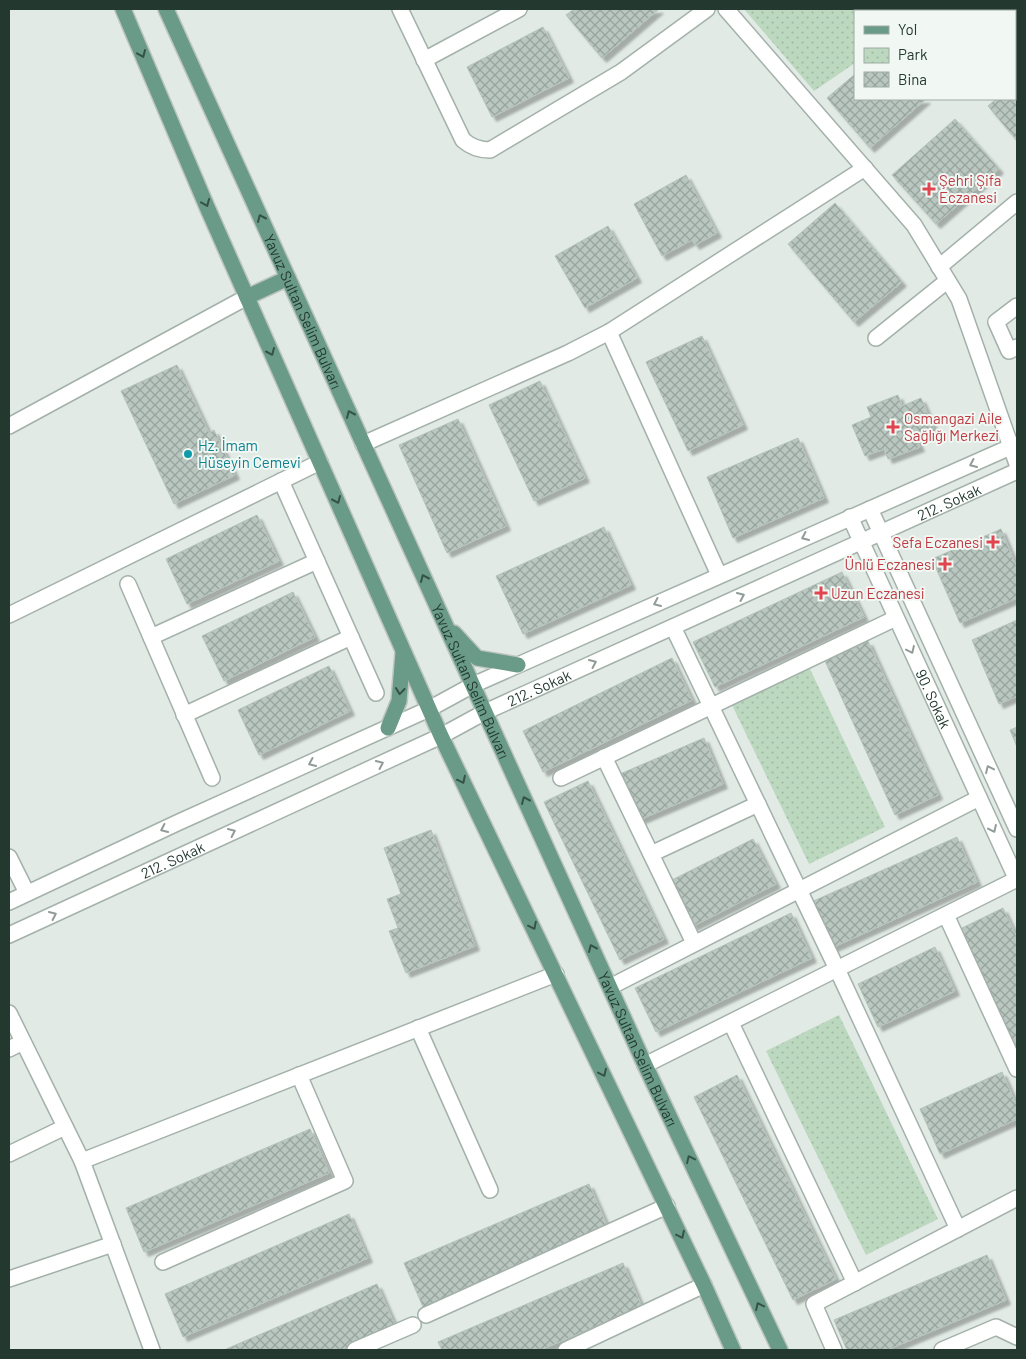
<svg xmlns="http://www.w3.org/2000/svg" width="1026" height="1359" viewBox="0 0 1026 1359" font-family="Barlow,sans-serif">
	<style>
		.park { fill: url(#park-dots) }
		.building { fill: url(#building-cross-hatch); stroke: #b4c3bb; filter: url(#shadow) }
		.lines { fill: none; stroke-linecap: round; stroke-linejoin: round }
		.minor-casing { stroke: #a4b1ab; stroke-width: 18 }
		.major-casing { stroke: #bdc4c1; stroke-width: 18 }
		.minor { stroke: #fff; stroke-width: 15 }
		.major { stroke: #6a9b88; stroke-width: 15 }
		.oneway { stroke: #355246 }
		.oneway2 { stroke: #919c98 }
		.health-dot { fill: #e0444e; stroke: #f1f7f3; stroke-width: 2 }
		.culture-dot { fill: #0f9aa8; stroke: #f1f7f3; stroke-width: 2 }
		.labels { text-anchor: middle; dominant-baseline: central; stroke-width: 4; stroke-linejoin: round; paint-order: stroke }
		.health-label { font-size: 15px; fill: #be3a42; stroke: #f1f7f3; text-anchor: start }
		.street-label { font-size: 15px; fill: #233930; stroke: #f1f7f3 }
		.culture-label { font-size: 15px; fill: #0d838f; stroke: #f1f7f3; text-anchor: start }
	</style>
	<defs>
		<pattern id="park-dots" width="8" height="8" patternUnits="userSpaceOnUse" patternTransform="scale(1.25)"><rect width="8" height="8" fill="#bcd9c0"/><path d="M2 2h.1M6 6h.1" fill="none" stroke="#a1bba5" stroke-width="1.8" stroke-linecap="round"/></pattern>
		<pattern id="building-cross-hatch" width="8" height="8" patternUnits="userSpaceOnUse" patternTransform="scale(1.25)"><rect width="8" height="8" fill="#bac7c1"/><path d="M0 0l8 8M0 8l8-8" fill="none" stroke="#97a39d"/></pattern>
		<filter id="shadow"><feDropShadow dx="4.5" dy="4.5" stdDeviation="1" flood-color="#0004"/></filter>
	</defs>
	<rect width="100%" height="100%" fill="#e1eae5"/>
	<g class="park">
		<polygon points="744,9 934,9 930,11 855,11 855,63 814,91"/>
		<polygon points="810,669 885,827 809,864 731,703"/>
		<polygon points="839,1015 938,1219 866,1255 766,1051"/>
	</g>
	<g class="building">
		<polygon points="574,9 659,9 602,58 566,15"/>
		<polygon points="955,9 1008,9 1010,11 952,11"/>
		<polygon points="1015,16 1017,19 1017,41 1015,44"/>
		<polygon points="543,27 569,78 492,117 467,67"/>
		<polygon points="855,74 855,99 926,99 870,148 827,98"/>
		<polygon points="1017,81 1017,141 988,106 996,99 1015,99 1015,83"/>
		<polygon points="955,119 999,169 936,224 892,175"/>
		<polygon points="686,175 717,233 695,245 692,240 662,256 634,204"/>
		<polygon points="835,203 902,282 854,322 788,244"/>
		<polygon points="608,226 637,278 585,308 555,256"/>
		<polygon points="702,336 743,425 688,451 646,362"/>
		<polygon points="177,365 209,433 214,430 235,475 174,504 121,391"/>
		<polygon points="540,381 585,478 534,501 489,405"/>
		<polygon points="898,395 902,406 921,398 934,428 915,436 920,447 888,459 884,449 865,456 852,425 871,417 867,407"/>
		<polygon points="458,419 506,526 447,553 399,445"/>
		<polygon points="798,438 824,498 733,538 707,477"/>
		<polygon points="257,515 279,561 187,604 166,559"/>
		<polygon points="604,527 631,585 523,634 496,576"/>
		<polygon points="1001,529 1017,568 1017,598 960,623 932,559"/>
		<polygon points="842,572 864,617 715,687 693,642"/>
		<polygon points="293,592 315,637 224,681 202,636"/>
		<polygon points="1017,620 1017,696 999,704 972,640"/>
		<polygon points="868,641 938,795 895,815 825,661"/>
		<polygon points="672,658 692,700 543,772 523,731"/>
		<polygon points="329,666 350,711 259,755 238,710"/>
		<polygon points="1017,727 1017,747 1010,730"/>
		<polygon points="704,738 723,784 639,820 620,774"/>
		<polygon points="588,781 664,939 620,960 544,802"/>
		<polygon points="431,830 475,946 406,973 389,931 398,928 387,899 401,894 384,848"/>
		<polygon points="957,837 977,882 829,949 809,903"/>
		<polygon points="753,839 776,884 693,926 670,881"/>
		<polygon points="1003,908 1017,938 1017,1049 960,929"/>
		<polygon points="791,913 812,958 656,1032 635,988"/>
		<polygon points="935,947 955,991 878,1027 858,984"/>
		<polygon points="1002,1072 1017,1106 1017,1119 940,1154 920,1109"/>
		<polygon points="737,1075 836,1279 793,1300 694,1097"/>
		<polygon points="310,1129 329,1173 144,1252 126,1208"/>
		<polygon points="589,1184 608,1228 423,1307 404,1263"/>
		<polygon points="349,1214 368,1258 183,1337 165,1294"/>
		<polygon points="987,1255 1006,1300 887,1350 847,1350 834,1320"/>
		<polygon points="623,1263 642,1307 540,1350 442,1350 438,1342"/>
		<polygon points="377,1284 396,1328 344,1350 224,1350"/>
	</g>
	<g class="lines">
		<defs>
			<g id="minor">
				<path d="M400 9 463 140C471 147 479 150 490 150L621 72 707 9"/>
				<polyline points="726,9 914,225 959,299 1017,464"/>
				<polyline points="424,60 519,9"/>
				<polyline points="939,267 1017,202"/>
				<polyline points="1017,306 996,322 1009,351 1017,347"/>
				<polyline points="609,332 719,575"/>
				<polyline points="876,338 947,281"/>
				<polyline points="9,426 247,297"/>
				<polyline points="363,444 568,353 609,332 865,168"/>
				<polyline points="281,481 376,693"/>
				<polyline points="870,509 1017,829"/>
				<path id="s1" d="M850 517 1017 880"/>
				<polyline points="128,584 212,778"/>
				<polyline points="9,615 320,462"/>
				<polyline points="673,627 837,969 958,1229"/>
				<polyline points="151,637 317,561"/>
				<polyline points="184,715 351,637"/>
				<polyline points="604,757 694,943"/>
				<polyline points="561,778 896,618"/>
				<polyline points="651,854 758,804"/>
				<polyline points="9,857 27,893"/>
				<polyline points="9,902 177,823 429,709 473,685 1017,444"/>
				<polyline points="946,915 1017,1069"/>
				<path id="s2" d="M9 935 441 736 485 712 1017 471"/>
				<polyline points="610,987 979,798"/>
				<polyline points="9,1013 82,1161 152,1350"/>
				<polyline points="731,1023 855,1283"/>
				<polyline points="418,1028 490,1190"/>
				<polyline points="9,1049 23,1042"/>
				<polyline points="645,1065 1017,879"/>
				<polyline points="9,1154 65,1127"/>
				<polyline points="82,1161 556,974"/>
				<polyline points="163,1262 345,1181 299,1075"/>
				<polyline points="9,1279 113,1244"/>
				<polyline points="426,1315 667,1206"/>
				<polyline points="355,1350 413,1325"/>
				<polyline points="566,1350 704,1285"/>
				<polyline points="834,1350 814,1304 1017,1198"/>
				<polyline points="942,1350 996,1327 1017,1337"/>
			</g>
			<g id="major">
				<polyline points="123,9 207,207 441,736 704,1285 733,1350"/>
				<path id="s3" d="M166 9 645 1065 780 1350"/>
				<polyline points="247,297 288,278"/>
				<polyline points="454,633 477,658 518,665"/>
				<polyline points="388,728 399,701 403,653"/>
			</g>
		</defs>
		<use href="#minor" class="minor-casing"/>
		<use href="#major" class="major-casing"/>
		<use href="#minor" class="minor"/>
		<use href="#major" class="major"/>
	</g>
	<defs><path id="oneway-chevron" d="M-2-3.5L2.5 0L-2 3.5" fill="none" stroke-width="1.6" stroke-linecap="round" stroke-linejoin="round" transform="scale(1.25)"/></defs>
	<g class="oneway">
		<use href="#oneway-chevron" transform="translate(142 54) rotate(67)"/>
		<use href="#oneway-chevron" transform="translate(206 203) rotate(67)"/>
		<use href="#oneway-chevron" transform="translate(261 218) rotate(-114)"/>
		<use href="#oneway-chevron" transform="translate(271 352) rotate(66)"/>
		<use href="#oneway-chevron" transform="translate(350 414) rotate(-114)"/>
		<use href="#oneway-chevron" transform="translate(337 500) rotate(66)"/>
		<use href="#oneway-chevron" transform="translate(424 578) rotate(-114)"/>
		<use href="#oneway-chevron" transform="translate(400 691) rotate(96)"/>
		<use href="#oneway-chevron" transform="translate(462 780) rotate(64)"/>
		<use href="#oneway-chevron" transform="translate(525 800) rotate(-114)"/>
		<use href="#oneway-chevron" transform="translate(533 926) rotate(64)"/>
		<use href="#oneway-chevron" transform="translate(592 948) rotate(-114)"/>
		<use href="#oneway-chevron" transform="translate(603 1073) rotate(65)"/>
		<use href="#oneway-chevron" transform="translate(690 1159) rotate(-115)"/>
		<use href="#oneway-chevron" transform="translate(681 1235) rotate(64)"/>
		<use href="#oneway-chevron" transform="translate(759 1306) rotate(-115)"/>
	</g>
	<g class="oneway2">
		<use href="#oneway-chevron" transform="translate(973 464) rotate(156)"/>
		<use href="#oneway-chevron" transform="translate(805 537) rotate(156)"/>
		<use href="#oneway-chevron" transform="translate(741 596) rotate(-24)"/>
		<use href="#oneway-chevron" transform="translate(657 603) rotate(156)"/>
		<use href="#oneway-chevron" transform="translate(911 650) rotate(65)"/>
		<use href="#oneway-chevron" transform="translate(593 663) rotate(-24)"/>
		<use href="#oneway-chevron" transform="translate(312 763) rotate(156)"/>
		<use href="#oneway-chevron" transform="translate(380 764) rotate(-25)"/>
		<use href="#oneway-chevron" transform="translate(989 769) rotate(-115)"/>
		<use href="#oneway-chevron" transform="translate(164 829) rotate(155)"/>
		<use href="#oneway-chevron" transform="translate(993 829) rotate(65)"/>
		<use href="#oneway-chevron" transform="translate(232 832) rotate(-25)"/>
		<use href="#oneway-chevron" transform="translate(53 915) rotate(-25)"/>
	</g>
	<g class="health-dot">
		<path d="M926.5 181.5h5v5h5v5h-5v5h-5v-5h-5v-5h5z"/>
		<path d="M890.5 419.5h5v5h5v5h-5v5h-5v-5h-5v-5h5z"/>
		<path d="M990.5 534.5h5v5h5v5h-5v5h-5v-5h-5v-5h5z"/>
		<path d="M942.5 556.5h5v5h5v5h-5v5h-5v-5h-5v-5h5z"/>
		<path d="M818.5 585.5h5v5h5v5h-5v5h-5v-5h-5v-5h5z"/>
	</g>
	<circle class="culture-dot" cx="188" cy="454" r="5"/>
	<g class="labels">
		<g class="health-label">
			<text x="939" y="180">Şehri Şifa<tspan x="939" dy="17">Eczanesi</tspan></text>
			<text x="904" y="418">Osmangazi Aile<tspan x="904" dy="17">Sağlığı Merkezi</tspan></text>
			<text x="983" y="542" text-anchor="end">Sefa Eczanesi</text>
			<text x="935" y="564" text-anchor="end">Ünlü Eczanesi</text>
			<text x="831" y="593">Uzun Eczanesi</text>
		</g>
		<g class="street-label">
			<text stroke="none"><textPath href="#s3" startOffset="332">Yavuz Sultan Selim Bulvarı</textPath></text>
			<text stroke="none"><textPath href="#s2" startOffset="1035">212. Sokak</textPath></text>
			<text stroke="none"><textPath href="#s3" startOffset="738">Yavuz Sultan Selim Bulvarı</textPath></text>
			<text stroke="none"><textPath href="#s2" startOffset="585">212. Sokak</textPath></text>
			<text stroke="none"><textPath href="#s1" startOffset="200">90. Sokak</textPath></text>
			<text stroke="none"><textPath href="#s2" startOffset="180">212. Sokak</textPath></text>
			<text stroke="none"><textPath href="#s3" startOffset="1142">Yavuz Sultan Selim Bulvarı</textPath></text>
		</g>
		<g class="culture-label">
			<text x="198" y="445">Hz. İmam<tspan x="198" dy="17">Hüseyin Cemevi</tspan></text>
		</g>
	</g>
	<rect width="1026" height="1359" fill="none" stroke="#233930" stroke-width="20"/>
	<rect x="854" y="10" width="162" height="90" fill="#f1f7f3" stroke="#9faba5"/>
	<rect x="864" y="26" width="25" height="8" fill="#6a9b88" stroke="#9faba5"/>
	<text x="898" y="35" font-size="15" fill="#233930">Yol</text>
	<rect x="864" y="48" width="25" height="15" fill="url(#park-dots)" stroke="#9faba5"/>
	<text x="898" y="60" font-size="15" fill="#233930">Park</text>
	<rect x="864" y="72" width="25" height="15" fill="url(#building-cross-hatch)" stroke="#9faba5"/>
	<text x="898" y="85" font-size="15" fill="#233930">Bina</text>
</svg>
